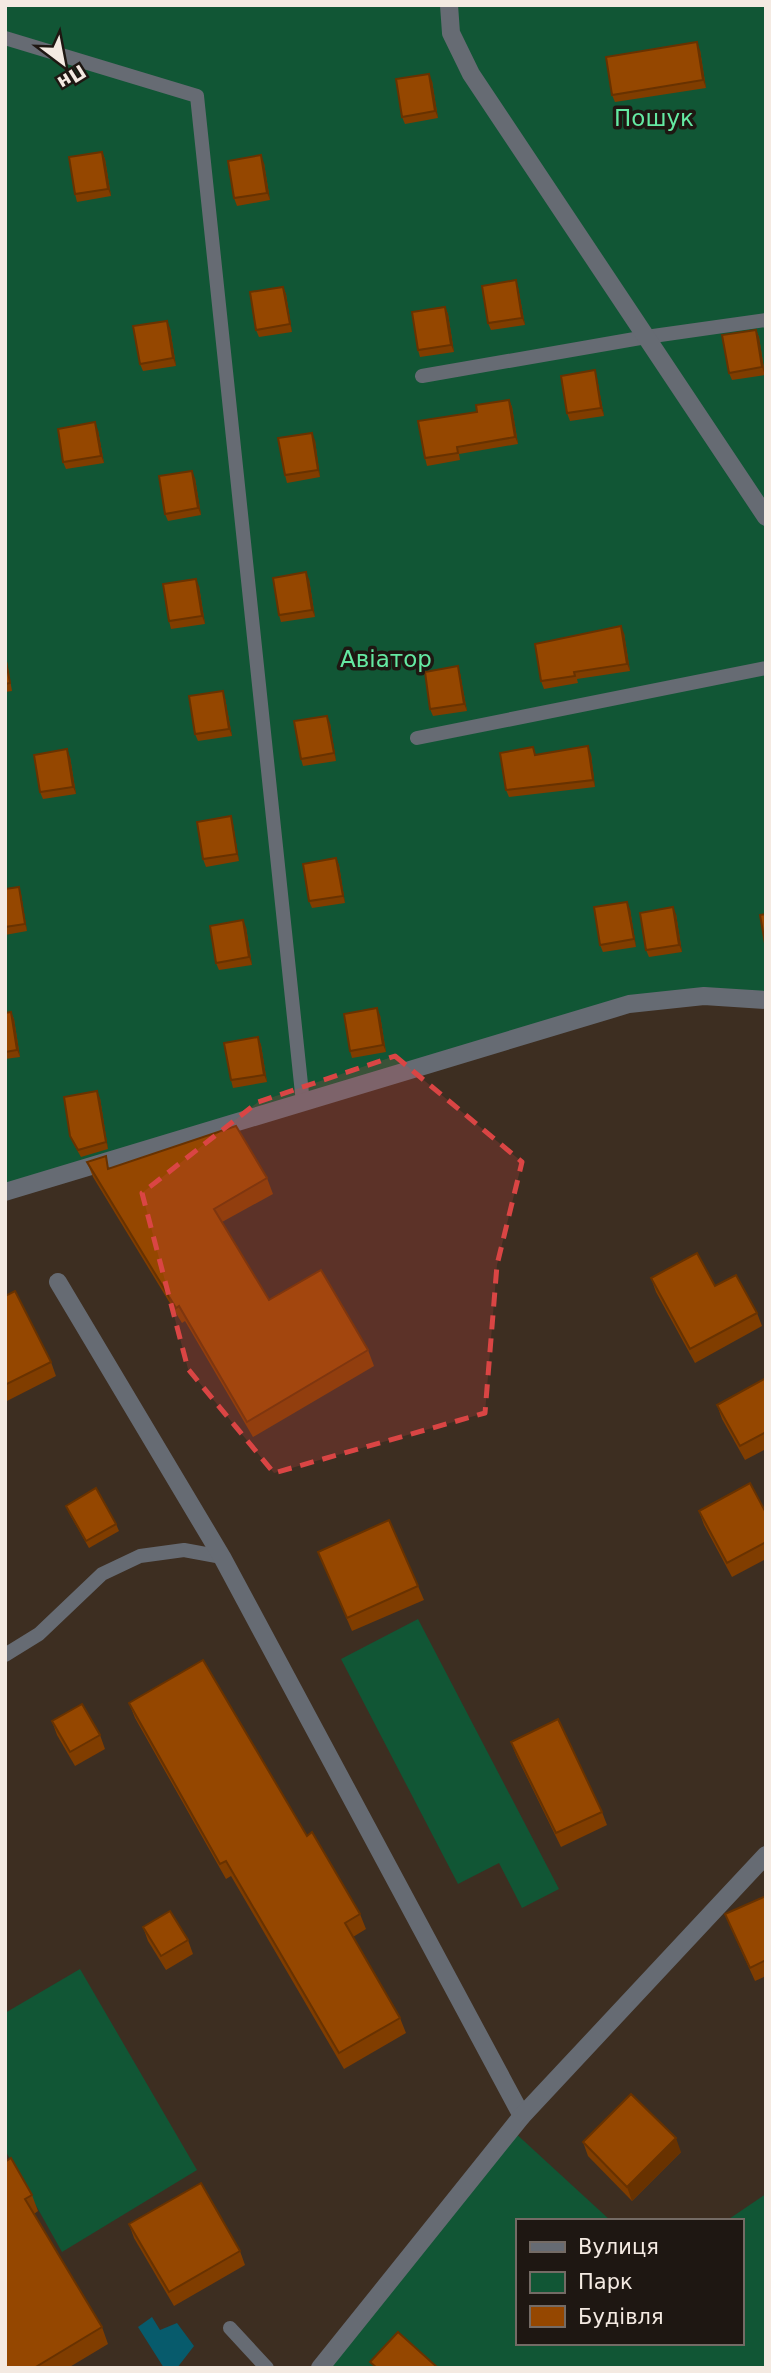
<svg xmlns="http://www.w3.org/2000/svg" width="771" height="2373" viewBox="0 0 771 2373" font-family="'DejaVu Sans',sans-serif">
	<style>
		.green { fill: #115635 }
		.water { fill: #075b6c }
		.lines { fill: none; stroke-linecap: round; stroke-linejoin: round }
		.service { stroke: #666b73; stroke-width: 14 }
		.minor { stroke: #666b73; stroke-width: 18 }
		.wall { fill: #803d00 }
		.shaded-wall { fill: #683200 }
		.building { fill: #954700; stroke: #683200; stroke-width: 2 }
		.marked { fill: #da4544; fill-opacity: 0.2; stroke: #da4544; stroke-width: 5; stroke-dasharray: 14 9; stroke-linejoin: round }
		.labels { text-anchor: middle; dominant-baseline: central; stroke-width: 7; stroke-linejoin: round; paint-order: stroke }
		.park-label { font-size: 23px; fill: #64e9a2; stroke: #1e1712 }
	</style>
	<rect width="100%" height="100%" fill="#3d2e21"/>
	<g class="green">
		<polygon points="5,5 766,5 766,1000 629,1004 5,1192"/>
		<polygon points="418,1619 559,1889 522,1908 499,1863 458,1884 341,1659"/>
		<polygon points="80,1969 197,2170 62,2252 5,2150 5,2013"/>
		<polygon points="512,2130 611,2221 517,2221 517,2343 741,2343 741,2221 726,2221 766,2194 766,2368 320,2368"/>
	</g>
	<polygon class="water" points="152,2317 160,2330 177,2323 194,2346 177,2368 164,2368 138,2327"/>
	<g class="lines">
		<g class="service">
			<polyline points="5,38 197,96 303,1103"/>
			<polyline points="422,376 646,337 766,320"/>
			<polyline points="417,738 766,668"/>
			<polyline points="5,1655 39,1634 102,1574 140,1556 184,1550 222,1557"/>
			<polyline points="230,2328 267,2368"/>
		</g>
		<g class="minor">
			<polyline points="449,5 451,33 471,74 766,517"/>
			<polyline points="5,1192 629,1004 704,996 766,1000"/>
			<polyline points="58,1282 222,1557 522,2116"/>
			<polyline points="320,2368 522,2116 766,1855"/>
		</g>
	</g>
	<g class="wall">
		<polygon points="700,50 706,88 615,102 612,95"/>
		<polygon points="432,81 438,118 405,124 402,117"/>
		<polygon points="102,152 105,159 111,196 77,202 75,194"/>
		<polygon points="264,163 270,200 237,206 234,198"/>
		<polygon points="283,287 286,294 292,332 259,337 256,330"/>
		<polygon points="518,287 525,325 491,330 488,323"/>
		<polygon points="445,307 448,314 454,352 420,357 418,350"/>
		<polygon points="170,328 176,366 143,371 140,364"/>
		<polygon points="756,330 759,337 765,375 732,380 729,373"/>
		<polygon points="597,378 604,416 570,421 567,413"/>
		<polygon points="509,400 512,407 518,444 459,454 460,460 427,466 425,458 477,412"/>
		<polygon points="98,430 104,463 66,469 63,462"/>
		<polygon points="315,440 320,477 287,483 285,475"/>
		<polygon points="195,478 201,515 168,521 165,514"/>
		<polygon points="309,579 315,617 281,622 279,615"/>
		<polygon points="199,586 205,624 171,629 169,621"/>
		<polygon points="624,633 630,671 577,679 578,683 544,689 541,681"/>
		<polygon points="5,650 12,691 5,692"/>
		<polygon points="458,666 460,673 467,711 433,716 430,709"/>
		<polygon points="225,698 232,736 198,741 195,734"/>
		<polygon points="330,723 336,761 303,766 301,759"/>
		<polygon points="591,754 595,787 509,797 506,790 536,755"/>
		<polygon points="70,757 76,794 43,799 40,792"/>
		<polygon points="231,816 233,824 239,861 206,867 203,859"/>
		<polygon points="336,858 339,865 345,903 312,908 309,901"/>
		<polygon points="19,887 21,894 27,931 5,935 5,889"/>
		<polygon points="630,909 636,947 603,952 600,945"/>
		<polygon points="676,914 682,952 649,957 646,950"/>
		<polygon points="246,927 252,965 219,970 216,963"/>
		<polygon points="11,1012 14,1019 20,1057 5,1059 5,1013"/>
		<polygon points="380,1015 386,1052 352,1058 350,1051"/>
		<polygon points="258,1037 261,1045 267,1082 233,1088 231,1080"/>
		<polygon points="100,1098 108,1149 81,1157 73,1143 70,1136"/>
		<polygon points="87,1162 111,1168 267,1178 273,1194 222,1222 269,1300 368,1350 374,1366 253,1437 185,1321 182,1323 93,1177"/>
		<polygon points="651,1278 715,1286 757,1313 762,1326 695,1363 656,1292"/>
		<polygon points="5,1296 51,1362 56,1376 5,1402"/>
		<polygon points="766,1378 766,1449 745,1460 722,1419 717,1405"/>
		<polygon points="66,1506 116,1524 119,1531 89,1548 69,1513"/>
		<polygon points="699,1511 766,1513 766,1559 732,1577 704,1525"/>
		<polygon points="318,1552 418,1586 424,1600 352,1631"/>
		<polygon points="129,1703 307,1836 360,1914 366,1929 353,1937 400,2018 406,2033 344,2069 231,1876 226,1879 135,1718"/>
		<polygon points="52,1721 100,1735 105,1749 75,1766 57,1735"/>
		<polygon points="511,1742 602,1812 607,1825 561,1847 516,1755"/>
		<polygon points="766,1896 766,1976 755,1981 731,1928 725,1914"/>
		<polygon points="143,1927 188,1940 193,1954 166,1970 148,1941"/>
		<polygon points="583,2142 681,2152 632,2201 588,2156"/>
		<polygon points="5,2162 32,2195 38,2211 34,2214 102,2327 108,2344 68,2368 5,2368"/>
		<polygon points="129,2224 240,2251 245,2265 174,2306 134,2238"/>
	</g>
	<g class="shaded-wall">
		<polygon points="697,42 700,50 706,88 703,80"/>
		<polygon points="429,74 432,81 438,118 435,111"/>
		<polygon points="102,152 105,159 111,196 108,189"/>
		<polygon points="261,155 264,163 270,200 267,193"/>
		<polygon points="516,280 518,287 525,325 522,318"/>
		<polygon points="283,287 286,294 292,332 290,324"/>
		<polygon points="445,307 448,314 454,352 451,345"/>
		<polygon points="167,321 170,328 176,366 173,358"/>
		<polygon points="756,330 759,337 765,375 762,367"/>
		<polygon points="595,370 597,378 604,416 601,408"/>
		<polygon points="509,400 512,407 518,444 515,437"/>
		<polygon points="95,422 98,430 104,463 101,456"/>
		<polygon points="312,433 315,440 320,477 318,470"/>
		<polygon points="192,471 195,478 201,515 198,508"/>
		<polygon points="306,572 309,579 315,617 312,610"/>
		<polygon points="196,579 199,586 205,624 202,616"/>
		<polygon points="621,626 624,633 630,671 627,664"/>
		<polygon points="458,666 460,673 467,711 464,704"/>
		<polygon points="223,691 225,698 232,736 229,729"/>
		<polygon points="327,716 330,723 336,761 334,753"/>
		<polygon points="588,746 591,754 595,787 593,780"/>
		<polygon points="67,749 70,757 76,794 73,787"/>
		<polygon points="231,816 233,824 239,861 237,854"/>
		<polygon points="336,858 339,865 345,903 343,896"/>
		<polygon points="19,887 21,894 27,931 25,924"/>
		<polygon points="627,902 630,909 636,947 634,939"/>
		<polygon points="673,907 676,914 682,952 679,945"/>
		<polygon points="243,920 246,927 252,965 249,957"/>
		<polygon points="377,1008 380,1015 386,1052 383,1045"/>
		<polygon points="11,1012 14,1019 20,1057 17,1050"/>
		<polygon points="258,1037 261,1045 267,1082 264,1075"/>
		<polygon points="97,1091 100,1098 108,1149 106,1142"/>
		<polygon points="676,2138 681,2152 632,2201 627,2187"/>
	</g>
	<g class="building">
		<polygon points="697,42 703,80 612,95 606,57"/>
		<polygon points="429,74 435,111 402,117 396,79"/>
		<polygon points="102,152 108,189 75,194 69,157"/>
		<polygon points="261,155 267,193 234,198 228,161"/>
		<polygon points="516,280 522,318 488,323 482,286"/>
		<polygon points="283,287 290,324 256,330 250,292"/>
		<polygon points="445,307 451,345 418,350 412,312"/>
		<polygon points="167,321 173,358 140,364 133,326"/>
		<polygon points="756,330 762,367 729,373 722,335"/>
		<polygon points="595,370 601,408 567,413 561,376"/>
		<polygon points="509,400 515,437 457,447 458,453 425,458 418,421 477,412 476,405"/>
		<polygon points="95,422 101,456 63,462 58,429"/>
		<polygon points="312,433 318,470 285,475 278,438"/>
		<polygon points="192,471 198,508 165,514 159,476"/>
		<polygon points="306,572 312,610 279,615 273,578"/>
		<polygon points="196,579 202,616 169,621 163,584"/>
		<polygon points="621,626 627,664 574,672 575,676 541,681 535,644"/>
		<polygon points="5,656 10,683 5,684"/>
		<polygon points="458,666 464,704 430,709 425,672"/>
		<polygon points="223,691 229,729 195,734 189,696"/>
		<polygon points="327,716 334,753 301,759 294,721"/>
		<polygon points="588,746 593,780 506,790 500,753 533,747 535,755"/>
		<polygon points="67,749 73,787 40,792 34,755"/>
		<polygon points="231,816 237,854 203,859 197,822"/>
		<polygon points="336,858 343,896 309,901 303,864"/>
		<polygon points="19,887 25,924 5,927 5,889"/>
		<polygon points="627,902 634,939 600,945 594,907"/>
		<polygon points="673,907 679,945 646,950 640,913"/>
		<polygon points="766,914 766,949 760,915"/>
		<polygon points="243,920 249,957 216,963 210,926"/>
		<polygon points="377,1008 383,1045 350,1051 344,1014"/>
		<polygon points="11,1012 17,1050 5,1052 5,1013"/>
		<polygon points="258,1037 264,1075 231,1080 224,1043"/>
		<polygon points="97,1091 106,1142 78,1150 70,1136 64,1097"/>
		<polygon points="236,1126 267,1178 214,1209 269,1300 321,1270 368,1350 247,1422 179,1306 176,1308 87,1162 106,1156 108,1169"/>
		<polygon points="697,1253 715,1286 736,1275 757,1313 690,1349 651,1278"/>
		<polygon points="15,1291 51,1362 5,1385 5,1296"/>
		<polygon points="766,1378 766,1432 740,1446 717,1405"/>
		<polygon points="750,1483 766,1513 766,1542 727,1563 699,1511"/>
		<polygon points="96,1488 116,1524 86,1541 66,1506"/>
		<polygon points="389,1520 418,1586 347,1618 318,1552"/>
		<polygon points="203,1660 307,1836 312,1832 360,1914 345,1923 400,2018 339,2053 226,1861 220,1864 129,1703"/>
		<polygon points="82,1704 100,1735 70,1752 52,1721"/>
		<polygon points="558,1719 602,1812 556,1833 511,1742"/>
		<polygon points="766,1896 766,1960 750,1968 725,1914"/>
		<polygon points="170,1911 188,1940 161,1956 143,1927"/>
		<polygon points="631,2094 676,2138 627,2187 583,2142"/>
		<polygon points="11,2158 32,2195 25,2199 102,2327 34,2368 5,2368 5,2162"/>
		<polygon points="201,2183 240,2251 169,2292 129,2224"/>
		<polygon points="398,2332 438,2368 377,2368 370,2362"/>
	</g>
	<path class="marked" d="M395 1056 522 1162 497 1265 485 1413 274 1473 188 1369 142 1193 258 1102Z"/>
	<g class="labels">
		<g class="park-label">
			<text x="654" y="118">Пошук</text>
			<text x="386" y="659">Авіатор</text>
		</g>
	</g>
	<rect width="771" height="2373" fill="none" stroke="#f4eae2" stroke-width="14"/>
	<rect x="516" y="2219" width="228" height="126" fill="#1e1712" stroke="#746b65" stroke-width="2"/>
	<rect x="530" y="2242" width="35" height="10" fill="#666b73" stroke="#746b65" stroke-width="2"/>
	<text x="578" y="2254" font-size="21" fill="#f4eae2">Вулиця</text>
	<rect x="530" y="2272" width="35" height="21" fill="#115635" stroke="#746b65" stroke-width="2"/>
	<text x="578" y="2289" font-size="21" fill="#f4eae2">Парк</text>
	<rect x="530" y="2306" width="35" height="21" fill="#954700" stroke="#746b65" stroke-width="2"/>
	<text x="578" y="2324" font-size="21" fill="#f4eae2">Будівля</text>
	<g transform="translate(63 63) rotate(148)" stroke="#1e1712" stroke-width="5" paint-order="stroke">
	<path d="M0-5L12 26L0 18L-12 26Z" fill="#f4eae2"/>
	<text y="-10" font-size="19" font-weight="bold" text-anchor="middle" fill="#f4eae2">Пн</text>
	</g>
</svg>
